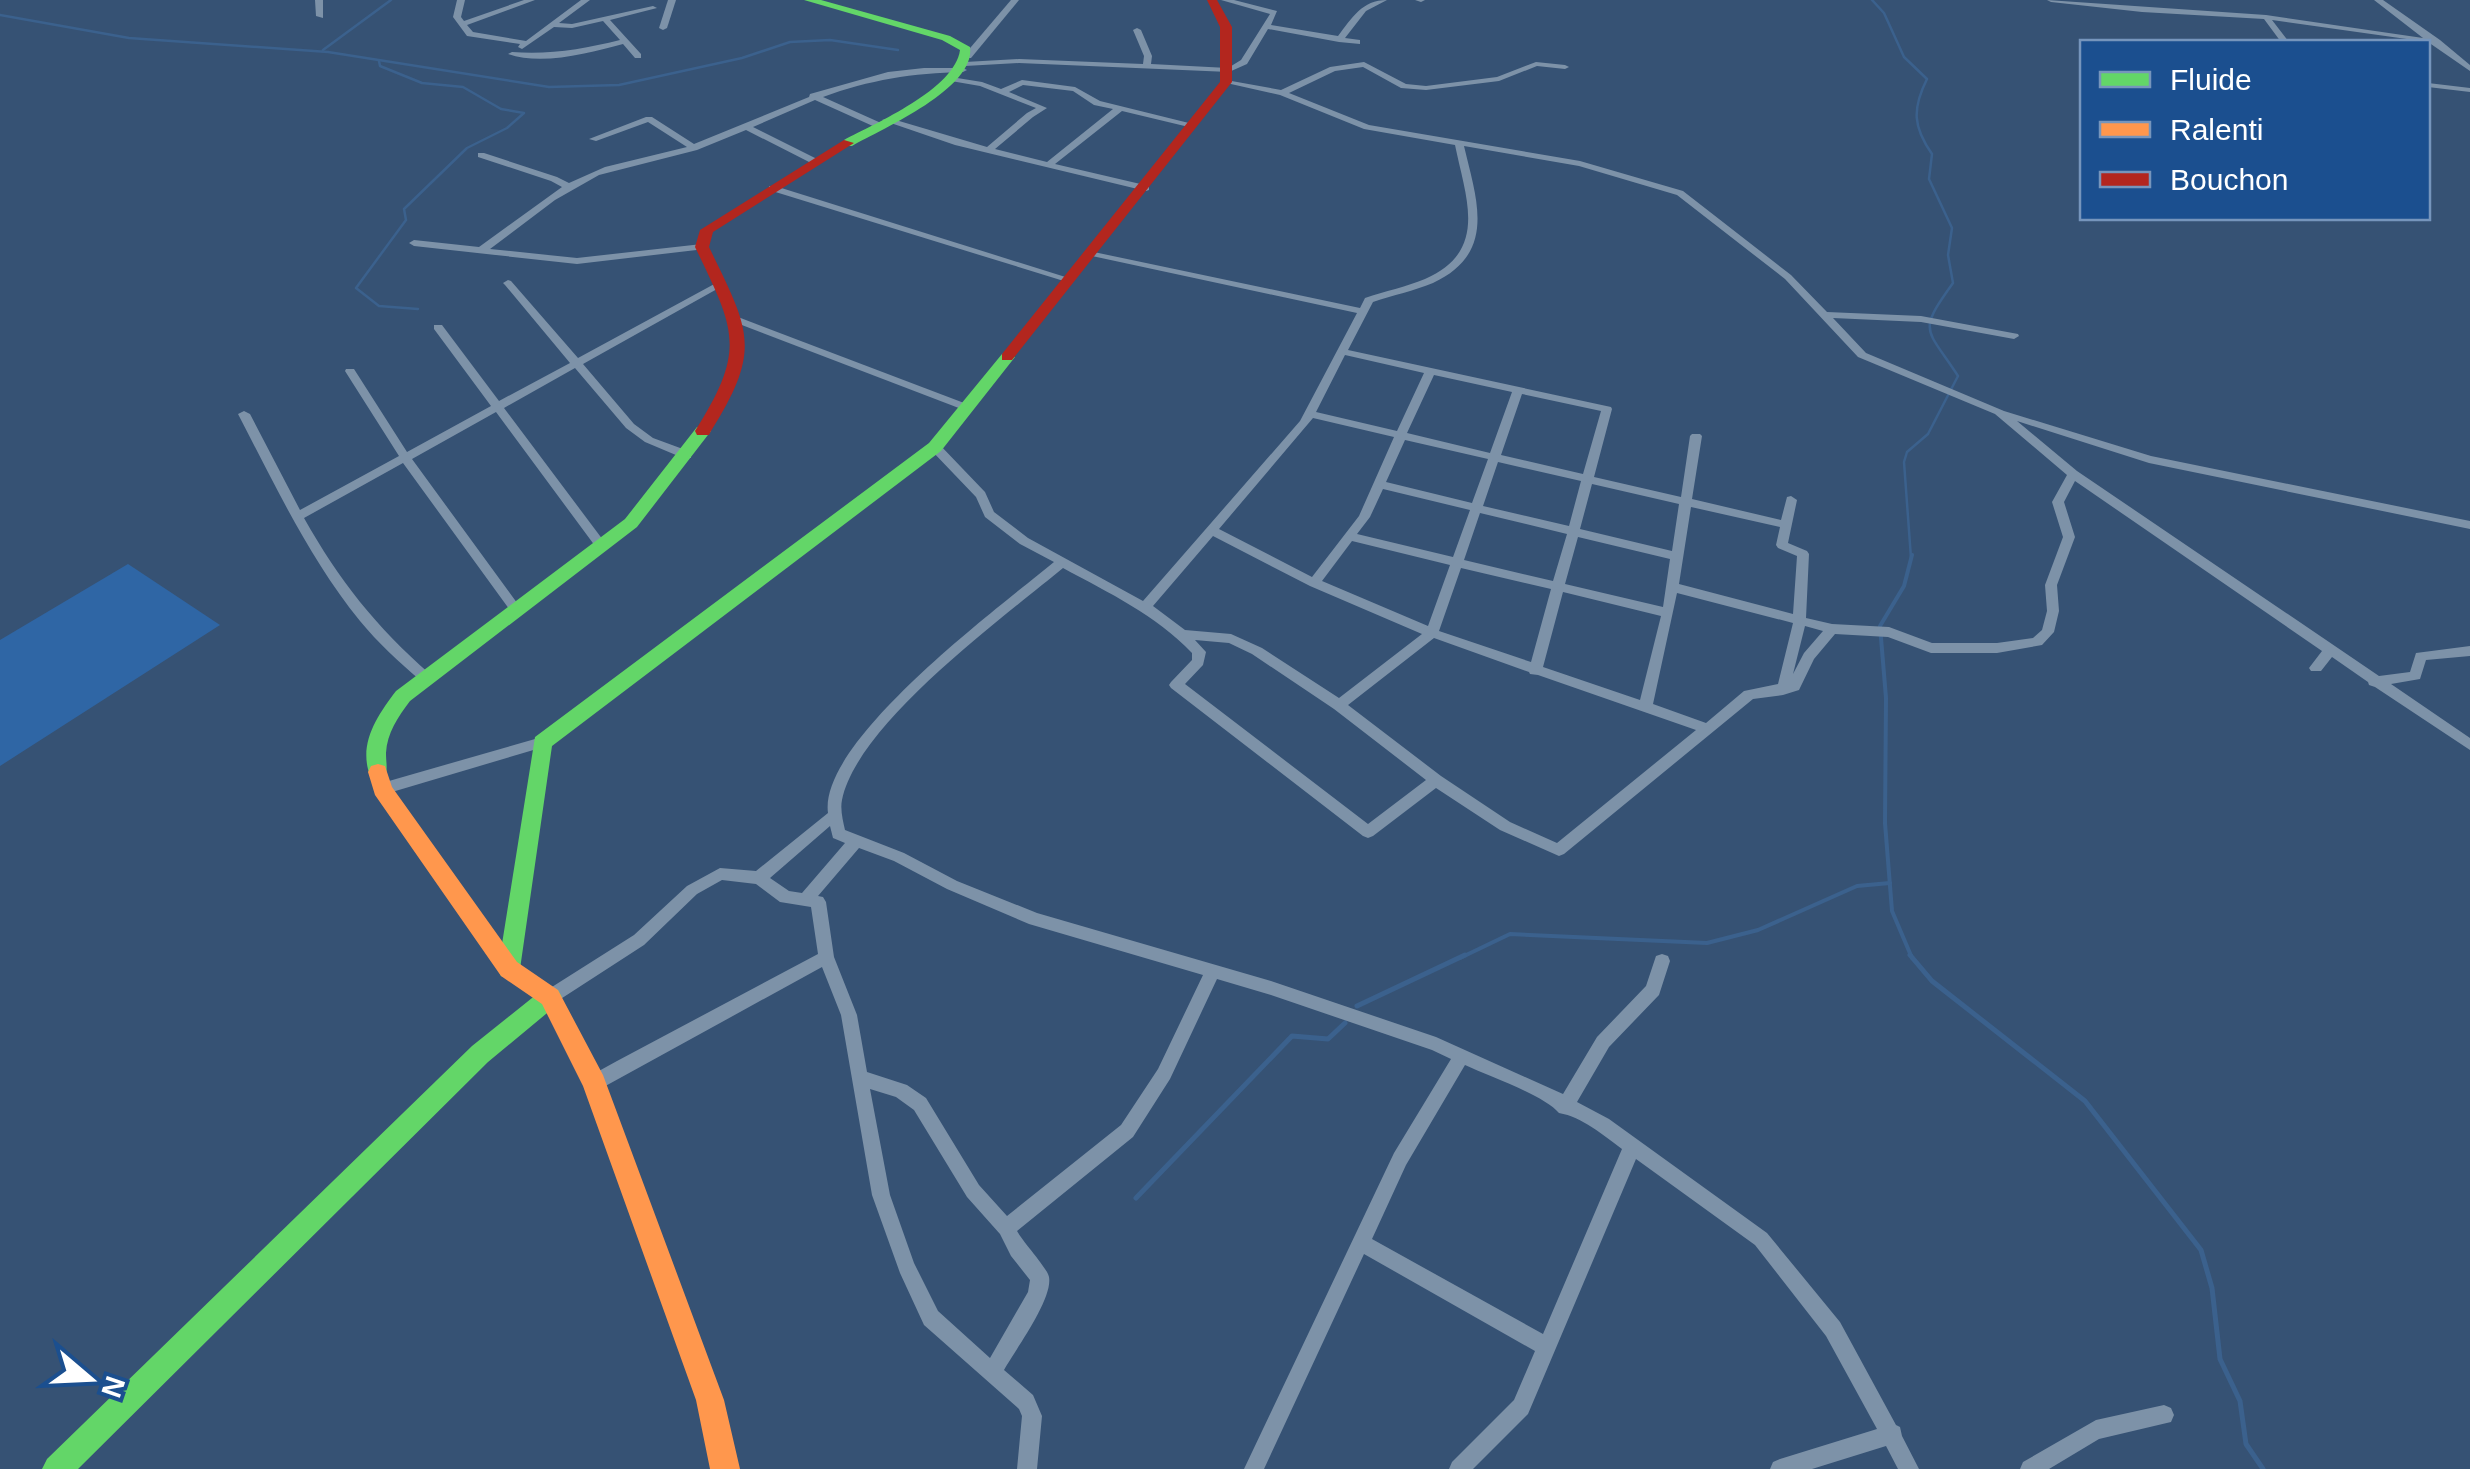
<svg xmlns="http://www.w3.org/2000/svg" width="2470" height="1469" viewBox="0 0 2470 1469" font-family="Arial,sans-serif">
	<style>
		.green { fill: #2f66a5 }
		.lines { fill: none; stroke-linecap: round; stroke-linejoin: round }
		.stream-far2 { stroke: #3b618d; stroke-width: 2.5 }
		.stream-far1 { stroke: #3b618d; stroke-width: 4 }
		.stream { stroke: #3b618d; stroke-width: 5 }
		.street { fill: #7d92a8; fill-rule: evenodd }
		.fast { fill: #63d668; fill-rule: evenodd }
		.slow { fill: #ff974d; fill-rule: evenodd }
		.jam { fill: #b3261e; fill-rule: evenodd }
	</style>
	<rect width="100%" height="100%" fill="#365274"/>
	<polygon class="green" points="128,564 220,625 0,766 0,640"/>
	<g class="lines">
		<g class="stream-far2">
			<path d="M1872 0 1884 13 1904 57 1927 79C1912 109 1913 127 1932 154L1929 179 1952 228 1948 255 1953 283C1917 333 1926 327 1958 376L1928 434 1907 452 1904 462 1911 558"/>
			<polyline points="0,15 129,38 328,52 549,87 619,85 742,58 790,42 830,40 898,50"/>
			<polyline points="323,50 391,0"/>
			<polyline points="379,61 380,66 422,83 463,87 501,109 524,113 507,128 467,148 404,209 406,220 356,288 379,306 418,309"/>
		</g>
		<g class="stream-far1">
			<polyline points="1912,555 1904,586 1880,626 1886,698 1885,823 1892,911 1912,958"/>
			<polyline points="1460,958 1510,934 1707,943 1758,930 1857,886 1890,883"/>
		</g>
		<g class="stream">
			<polyline points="1910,955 1932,981 2085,1101 2201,1250 2212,1288 2220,1359 2240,1401 2246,1444 2263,1469"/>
			<polyline points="1357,1006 1465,955"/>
			<polyline points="1136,1198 1292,1036 1328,1039 1345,1023"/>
		</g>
		<g class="street">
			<polygon points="315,0 323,0 323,18 316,16"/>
			<path d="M457 0H465L461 17 464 21 524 0H535L467 25 473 32 526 41 581 0H590L559 23 572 24 653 6 657 8 610 20 641 54V58H635L623 44C589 53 542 66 508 54L512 52C549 55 584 49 620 40L603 21 572 28 554 27 522 49 518 47 520 44 467 36 453 17Z"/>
			<polygon points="668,0 676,0 667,28 663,30 659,28"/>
			<polygon points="1011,0 1019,0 971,58 965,58 965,54"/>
			<path d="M1221 0H1234L1277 11 1271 25 1338 36C1352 18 1362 0 1387 0L1366 11 1345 38 1360 40V44L1339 42 1268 29 1247 64 1229 72 1019 63 965 66 961 64 965 62 1019 59 1143 64 1144 56 1133 30 1137 28 1141 30 1152 56 1151 64 1228 68 1241 60 1270 14Z"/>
			<polygon points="1415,0 1425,0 1421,2"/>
			<polygon points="2047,0 2266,15 2423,38 2374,0 2383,0 2440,40 2470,65 2470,71 2428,42 2272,20 2289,42 2281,42 2264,19 2142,12 2051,2"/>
			<path d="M1364 62 1406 84 1426 86 1497 77 1536 62 1565 65 1569 67 1565 69 1537 66 1499 81 1426 90 1401 88 1363 67 1335 71 1289 93 1369 125 1580 161 1683 191 1791 275 1827 312 1921 316 2018 334 2019 336 2014 339 1921 322 1833 318 1866 353 2004 411 2151 456 2470 521V529L2149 463 2017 421 2077 471 2379 676 2410 672 2416 653 2470 646V656L2426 660 2420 679 2391 684 2470 738V750L2375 687 2369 685 2368 682 2332 657 2321 671H2311L2309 668 2322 651 2075 481 2064 502 2075 537 2057 585 2059 611 2054 632 2042 645 1997 653H1931L1888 637 1835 634 1814 659 1799 690 1783 695 1753 699 1564 854 1559 856 1500 830 1436 788 1373 836 1368 838 1363 836 1171 688 1169 685 1171 682 1192 660V653C1156 615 1109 593 1063 568 1004 617 857 724 842 800 840 809 843 821 845 830L904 853 957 881 1037 913 1271 981 1436 1037 1563 1094 1597 1037 1646 986 1656 956 1662 954 1668 956 1670 961 1659 995 1609 1047 1577 1102 1609 1119 1767 1233 1840 1322 1896 1425 1900 1427 1902 1436 1919 1469H1898L1886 1446 1812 1469H1770L1773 1462 1780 1459 1877 1429 1826 1336 1755 1245 1636 1159 1528 1414 1473 1469H1449L1452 1462 1514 1400 1535 1351 1364 1254 1264 1469H1244L1394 1153 1451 1059 1432 1050 1271 995 1217 979 1170 1079 1133 1137 1017 1231C1023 1242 1048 1269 1049 1277 1053 1299 1016 1349 1004 1370L1033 1395 1042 1416 1037 1469H1017L1022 1416 1019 1409 924 1325 900 1273 872 1195 841 1015 822 967 600 1089 594 1091 588 1089 586 1083 588 1077 617 1061 818 954 811 907 780 902 756 884 722 880 697 894 644 945 556 1002 550 1004 544 1002 542 997 544 992 634 935 687 886 720 868 756 871 828 813C818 741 1001 606 1054 562L1020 544 985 517 976 497 931 450V444H939L985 492 994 512 1028 538 1143 601 1300 421 1357 313 1092 256 1089 255V251L1360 308 1365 298C1385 291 1406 287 1425 279 1489 251 1466 199 1455 145L1364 129 1280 95 1222 82 1226 80 1281 90 1330 67ZM1464 146 1579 166 1677 195 1785 279 1858 357 1995 414 2067 475 2052 502 2063 537 2045 585 2047 611 2042 630 2033 638 1997 643H1932L1889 627 1832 624 1806 618 1809 554 1807 551 1788 543 1797 500 1791 496 1787 497 1781 520 1692 499 1702 436 1700 434H1692L1690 436 1681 497 1594 477 1612 409 1611 407 1348 350 1373 302C1393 295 1414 291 1433 283 1497 253 1477 201 1464 146ZM1345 355 1424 373 1397 431 1316 412ZM1434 375 1512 392 1490 453 1407 433ZM1522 394 1601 411 1583 474 1501 455ZM1313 418 1394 437 1359 516 1312 577 1219 529ZM1405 440 1488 459 1472 503 1386 482ZM1498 462 1581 481 1569 526 1483 506ZM1592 484 1679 504 1672 551 1580 529ZM1383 489 1470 510 1453 557 1357 534 1370 517ZM1691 507 1780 527 1776 545 1778 548 1797 556 1793 614 1679 584ZM1480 513 1567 534 1553 581 1464 560ZM1213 536 1310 586 1422 634 1339 698 1262 648 1231 634 1185 630 1153 606ZM1578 537 1670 559 1663 607 1565 584ZM1352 541 1450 565 1428 626 1322 581ZM1461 568 1551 589 1531 662 1439 631ZM1563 592 1661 616 1640 700 1543 667ZM1677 593 1793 623 1778 684 1744 691 1706 723 1653 704ZM1805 626 1823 631 1804 653 1793 674ZM1434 638 1529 672 1530 674 1538 675 1696 730 1557 843 1510 822 1441 776 1348 705ZM1195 640 1229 643 1252 654 1334 709 1426 780 1368 824 1185 684 1203 665 1206 652ZM830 826 833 838 845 843 802 893 789 891 770 878ZM859 848 894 861 947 889 1029 924 1203 975 1158 1069 1121 1125 1007 1216 979 1185 926 1098 907 1085 867 1072 857 1015 834 957 826 902 823 897 818 896ZM1465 1065C1488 1076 1544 1095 1559 1113 1582 1117 1603 1135 1622 1149L1543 1334 1372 1239 1406 1165ZM870 1089 896 1097 914 1110 967 1197 1000 1234 1011 1256 1030 1280 1028 1292 990 1358 938 1311 914 1263 890 1195Z"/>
			<path d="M924 68H963L967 70 963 72C913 73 869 80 823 97L881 123V127H875L815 100 753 127 819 160V164H813L746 130 697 150 599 175 555 200 490 249 577 258 702 244 705 245V249L577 264 414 246 409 243 414 240 479 247 562 187 551 181 478 157V153H484L557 177 569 183 605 167 687 147 648 122 596 141 589 139 646 117H652L694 144 809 97 810 94 888 72Z"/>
			<path d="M951 77 982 82 1001 89 1022 80 1075 87 1100 101 1197 125 1193 128 1122 111 1055 164 1149 186V190L1146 191 955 145 882 120 889 118 987 147 1027 113 1036 108 980 86 951 81ZM1023 85 1073 91 1094 105 1113 109 1047 162 995 149 1033 117 1047 108 1009 92Z"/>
			<polygon points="2428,83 2470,88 2470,92 2428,87"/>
			<polygon points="769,186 775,186 1075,280 1067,282 769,190"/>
			<path d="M508 280 511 281 578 358 718 282 726 284 583 364 634 424 653 438 691 452V458H683L645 442 626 428 575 368 504 408 606 544 608 547 606 550H598L496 412 412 459 520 607 522 610 520 613H512L403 463 304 518C339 580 376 627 430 674L432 677 430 680H420C399 662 378 643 360 621 309 558 275 485 238 414L244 411 250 414 300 510 399 456 345 371 346 369H354L407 452 491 406 434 329V325H442L499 401 570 363 505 285 503 283Z"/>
			<polygon points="738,317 972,406 973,408 972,410 964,410 734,322 733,320"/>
			<polygon points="542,737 547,738 549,742 547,746 382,795 377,793 375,789 377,785 382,783"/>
			<polygon points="2164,1405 2171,1408 2174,1415 2171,1422 2099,1439 2049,1469 2020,1469 2023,1462 2096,1420"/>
		</g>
		<g class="fast">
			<path d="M804 0H821L950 36 970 47C976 88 884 128 852 146H844V140C876 123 955 89 960 50L942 40Z"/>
			<polygon points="1007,352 1015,357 941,451 552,746 520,969 517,976 509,979 501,976 498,969 535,737 929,443 1002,354"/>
			<path d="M703 426 711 431 637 527 410 701C398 717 387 733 386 753 386 763 388 769 385 778H371C357 745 377 716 396 691L625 519 697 427Z"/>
			<polygon points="550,987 558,990 562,997 558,1004 488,1062 78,1469 42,1469 47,1459 472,1046 542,990"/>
		</g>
		<polygon class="slow" points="378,764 385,766 392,787 517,962 558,990 603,1075 724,1400 740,1469 710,1469 696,1400 583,1086 542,1004 501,976 375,795 368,772 371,766"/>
		<g class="jam">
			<polygon points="1207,0 1217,0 1232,27 1232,82 1012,360 1002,360 1002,354 1220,82 1220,27"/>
			<path d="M844 140 854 143 713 232 709 247C749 330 763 348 711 431L709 435H697L695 431C747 349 735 330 695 247L700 230Z"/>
		</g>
	</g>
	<rect x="2080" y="40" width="350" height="180" fill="#1b4f8f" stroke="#7695bc" stroke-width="2.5"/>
	<rect x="2100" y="72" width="50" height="15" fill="#63d668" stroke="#7695bc" stroke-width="2.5"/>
	<text x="2170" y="90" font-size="30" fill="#ffffff">Fluide</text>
	<rect x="2100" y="122" width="50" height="15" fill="#ff974d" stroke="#7695bc" stroke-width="2.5"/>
	<text x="2170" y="140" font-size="30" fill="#ffffff">Ralenti</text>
	<rect x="2100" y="172" width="50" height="15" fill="#b3261e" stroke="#7695bc" stroke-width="2.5"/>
	<text x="2170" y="190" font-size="30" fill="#ffffff">Bouchon</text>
	<g transform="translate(90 1379) rotate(109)" stroke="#1b4f8f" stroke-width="8" paint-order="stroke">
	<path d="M0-8L18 38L0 25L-18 38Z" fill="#ffffff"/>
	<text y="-15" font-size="28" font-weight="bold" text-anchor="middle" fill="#ffffff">N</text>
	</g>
</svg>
